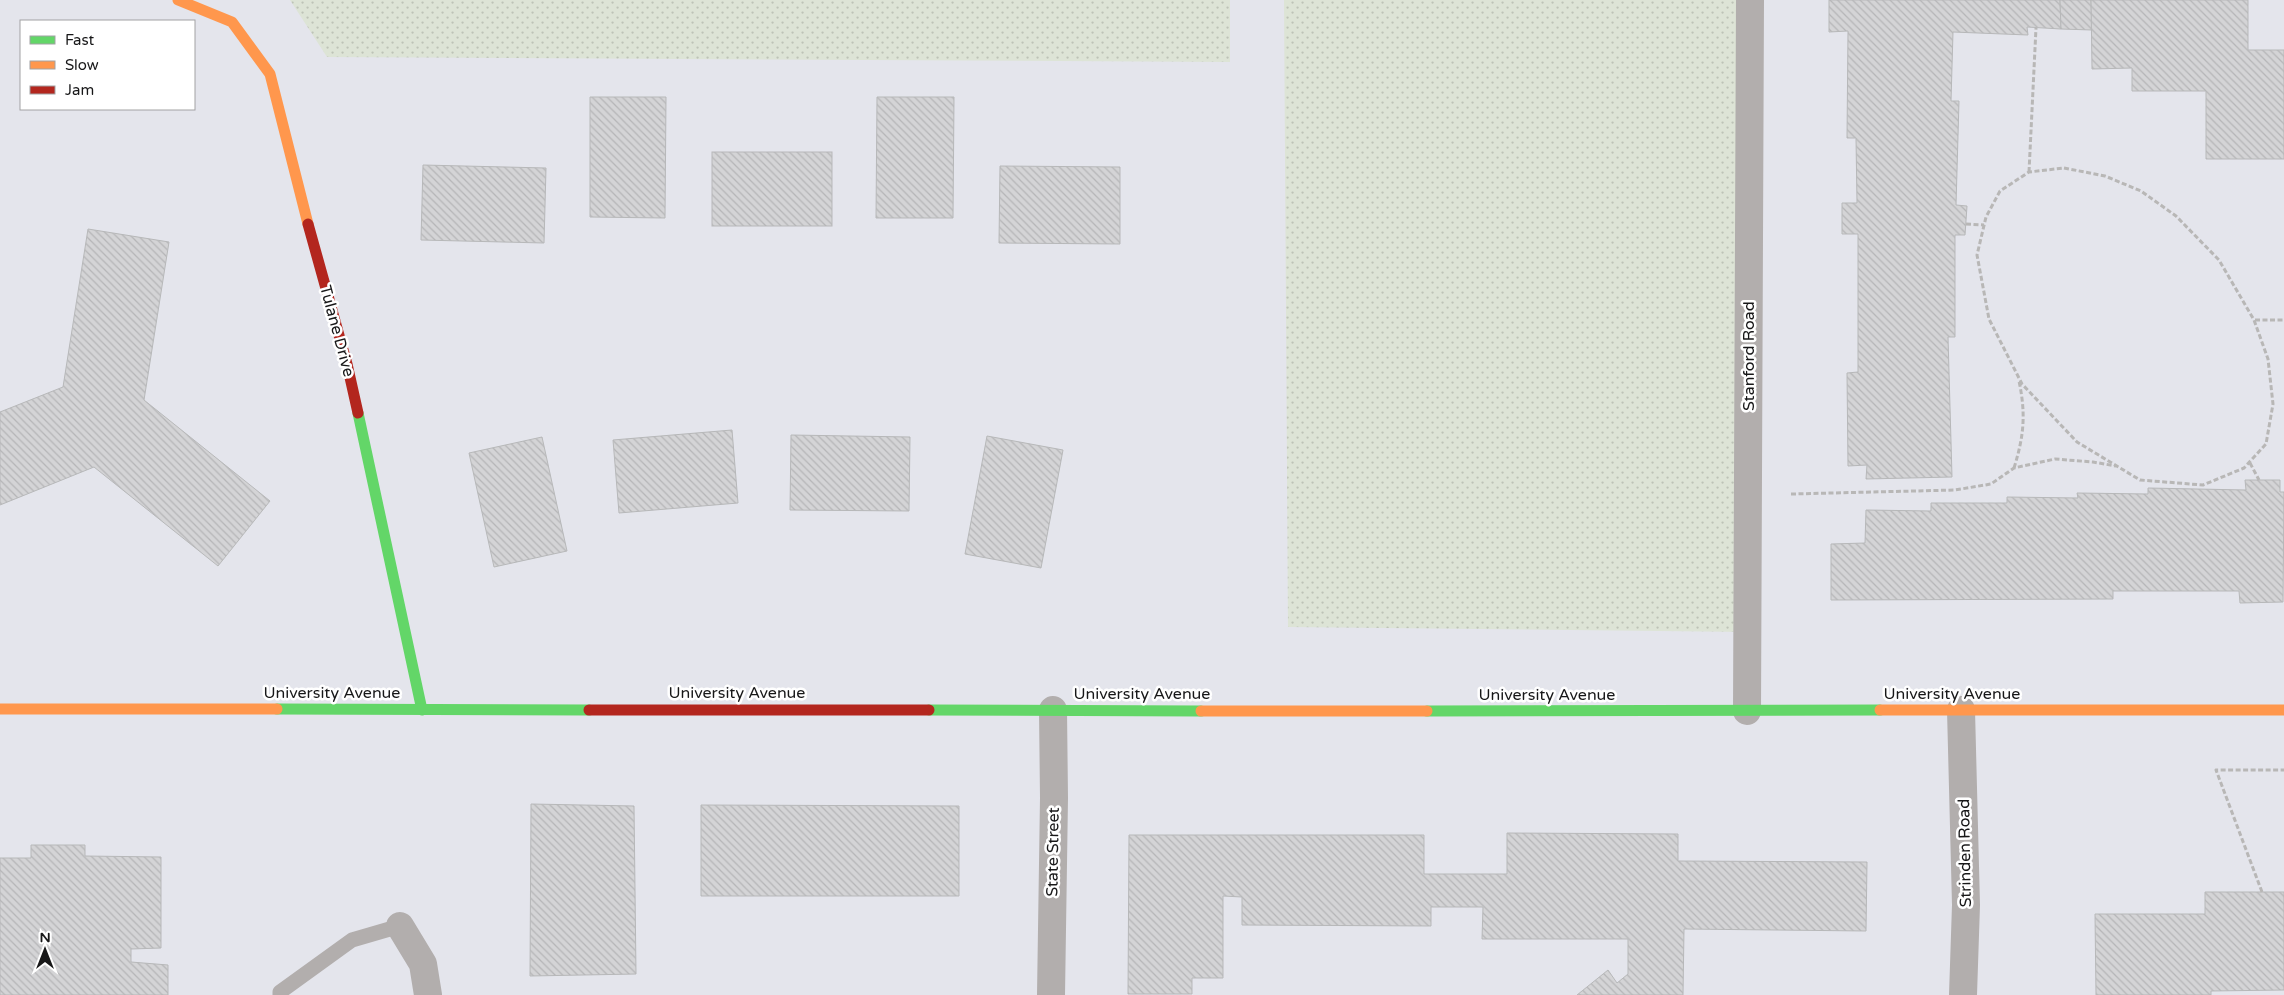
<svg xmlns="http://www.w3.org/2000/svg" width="2284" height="995" font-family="'Varela Round',sans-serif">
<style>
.built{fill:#e4e5ec;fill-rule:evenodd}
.grass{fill:url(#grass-dots)}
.building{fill:url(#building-back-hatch);stroke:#b7b8b9}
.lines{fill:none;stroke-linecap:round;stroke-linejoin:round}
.path{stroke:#b8b7b6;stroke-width:3;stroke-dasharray:5 2.5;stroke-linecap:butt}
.lane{stroke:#b2aead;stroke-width:15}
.street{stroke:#b2aead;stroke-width:28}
.fast{stroke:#63d668;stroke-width:11}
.slow{stroke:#ff974d;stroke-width:11}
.jam{stroke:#b3261e;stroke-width:11}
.labels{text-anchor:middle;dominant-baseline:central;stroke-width:5;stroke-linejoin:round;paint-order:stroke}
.street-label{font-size:16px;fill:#171718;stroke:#fff}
</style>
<defs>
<pattern id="grass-dots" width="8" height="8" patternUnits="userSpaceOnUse" patternTransform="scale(1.25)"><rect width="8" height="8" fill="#dde4d6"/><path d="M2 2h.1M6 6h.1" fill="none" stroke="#bdc3b7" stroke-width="1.8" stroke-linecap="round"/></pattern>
<pattern id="building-back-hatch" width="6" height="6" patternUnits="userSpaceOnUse" patternTransform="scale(1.25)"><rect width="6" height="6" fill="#d4d4d6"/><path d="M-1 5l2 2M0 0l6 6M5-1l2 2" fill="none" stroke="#b5b5b7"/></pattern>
</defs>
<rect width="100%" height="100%" fill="#f2f3f5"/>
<path class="built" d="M0,0h2284v995h-2284zM21,21h173v88h-173z"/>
<g class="grass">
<path d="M290,0h940v62l-903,-5z"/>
<path d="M1284,0h466l-2,632 -460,-5z"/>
</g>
<g class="building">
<path d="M1829,0h231l1,29 -34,-2 1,8 -75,-3 -2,69h8l-3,104 11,1 -2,29h-10v102h-7l4,140 -86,2 1,-14 -19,1 -1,-93 11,-1v-138h-16v-31h15l-1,-65h-9l1,-107 -19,1z"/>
<path d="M2060,0h31l1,30 -31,-1z"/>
<path d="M2091,0h157v50h36v109h-78v-68h-74v-23l-40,1z"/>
<path d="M590,97h76l-1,121 -75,-1z"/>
<path d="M877,97h77l-1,121h-77z"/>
<rect x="712" y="152" width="120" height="74"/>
<path d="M423,165l123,3 -2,75 -123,-3z"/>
<path d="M1000,166l120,1v77l-121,-1z"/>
<path d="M88,229l81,13 -25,158 126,101 -52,65 -124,-99 -94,38v-93l63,-25z"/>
<path d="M732,430l6,73 -119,10 -6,-73z"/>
<path d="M791,435l119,2 -1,74 -119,-1z"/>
<path d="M987,436l76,14 -22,118 -76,-14z"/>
<path d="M542,437l25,114 -73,16 -25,-114z"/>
<path d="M2245,480h35v12h4l-1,110 -43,1 -1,-12h-126v8l-282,1v-56l34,-1 1,-33 65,1v-8h76v-6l71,1 -1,-5 71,1v-6l98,2z"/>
<path d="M531,804l103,2 2,168 -106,2z"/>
<path d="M701,805l258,1v90h-258z"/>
<path d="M1507,833l171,1v27l189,1 -1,69 -182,-2 -1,66h-106l31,-25 9,13 11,-9v-35h-146l1,-32h-52v19l-189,-1v-28l-19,-1v82h-31v16h-64l1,-159h295v39h83z"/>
<path d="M31,845h54v11l76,1v91l-30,1v13l37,3v30h-168v-137h31z"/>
<path d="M2205,892h79v98l-73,1v4h-115l-1,-81h110z"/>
</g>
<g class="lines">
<g class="path">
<path d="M2064,168l41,8 36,15 35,25 43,44 35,60 14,39 5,45 -7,40 -22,24 -41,17 -63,-5 -63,-38 -55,-58 -33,-65 -12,-64 9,-38 14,-26 29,-19z"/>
<path d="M2029,172l7,-144"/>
<path d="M1966,224l18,1"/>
<path d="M2255,320h29"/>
<path d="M2250,463l9,17"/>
<path d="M2014,468c10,-32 12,-54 5,-87"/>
<path d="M1791,494l164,-4 36,-6 23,-16 41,-9 38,3 23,4"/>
<path d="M2262,892l-46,-122h68"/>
</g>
<path class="lane" d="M280,995v-3l72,-52 48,-14"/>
<g class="street">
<path d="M1961,710l5,195 -3,90"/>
<path d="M1747,711l3,-711"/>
<path d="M400,926l23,38 5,31"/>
<path d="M1051,995l3,-197 -1,-88"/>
</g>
<g class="fast">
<path d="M358,413l64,297"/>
<path d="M277,709l312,1"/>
<path d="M929,710l272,1"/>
<path d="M1427,711l453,-1"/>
</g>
<g class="slow">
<path d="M178,0l54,22 38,52 38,150"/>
<path d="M0,709h277"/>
<path d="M1880,710h404"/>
<path d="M1201,711h226"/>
</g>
<g class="jam">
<path d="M308,224l39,140 11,49"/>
<path d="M589,710h340"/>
</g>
</g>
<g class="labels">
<g class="street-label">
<text transform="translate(337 331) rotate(75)">Tulane Drive</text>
<text transform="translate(1749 356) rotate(-90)">Stanford Road</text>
<text x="332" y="693">University Avenue</text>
<text x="737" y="693">University Avenue</text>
<text x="1142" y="694">University Avenue</text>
<text x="1952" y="694">University Avenue</text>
<text x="1547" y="695">University Avenue</text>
<text transform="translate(1053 852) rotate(-89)">State Street</text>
<text transform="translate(1965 853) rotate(-91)">Strinden Road</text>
</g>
</g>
<rect x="20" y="20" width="175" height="90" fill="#ffffff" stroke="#a2a2a3"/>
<rect x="30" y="36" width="25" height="8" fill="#63d668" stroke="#a2a2a3"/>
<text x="65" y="45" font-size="15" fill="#171718">Fast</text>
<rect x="30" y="61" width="25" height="8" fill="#ff974d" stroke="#a2a2a3"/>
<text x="65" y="70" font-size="15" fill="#171718">Slow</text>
<rect x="30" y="86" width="25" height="8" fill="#b3261e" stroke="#a2a2a3"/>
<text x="65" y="95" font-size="15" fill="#171718">Jam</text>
<g transform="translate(45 950)" stroke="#ffffff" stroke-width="4" paint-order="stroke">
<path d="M0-4L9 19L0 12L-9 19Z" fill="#171718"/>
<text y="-8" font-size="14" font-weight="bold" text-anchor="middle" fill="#171718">N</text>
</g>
</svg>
